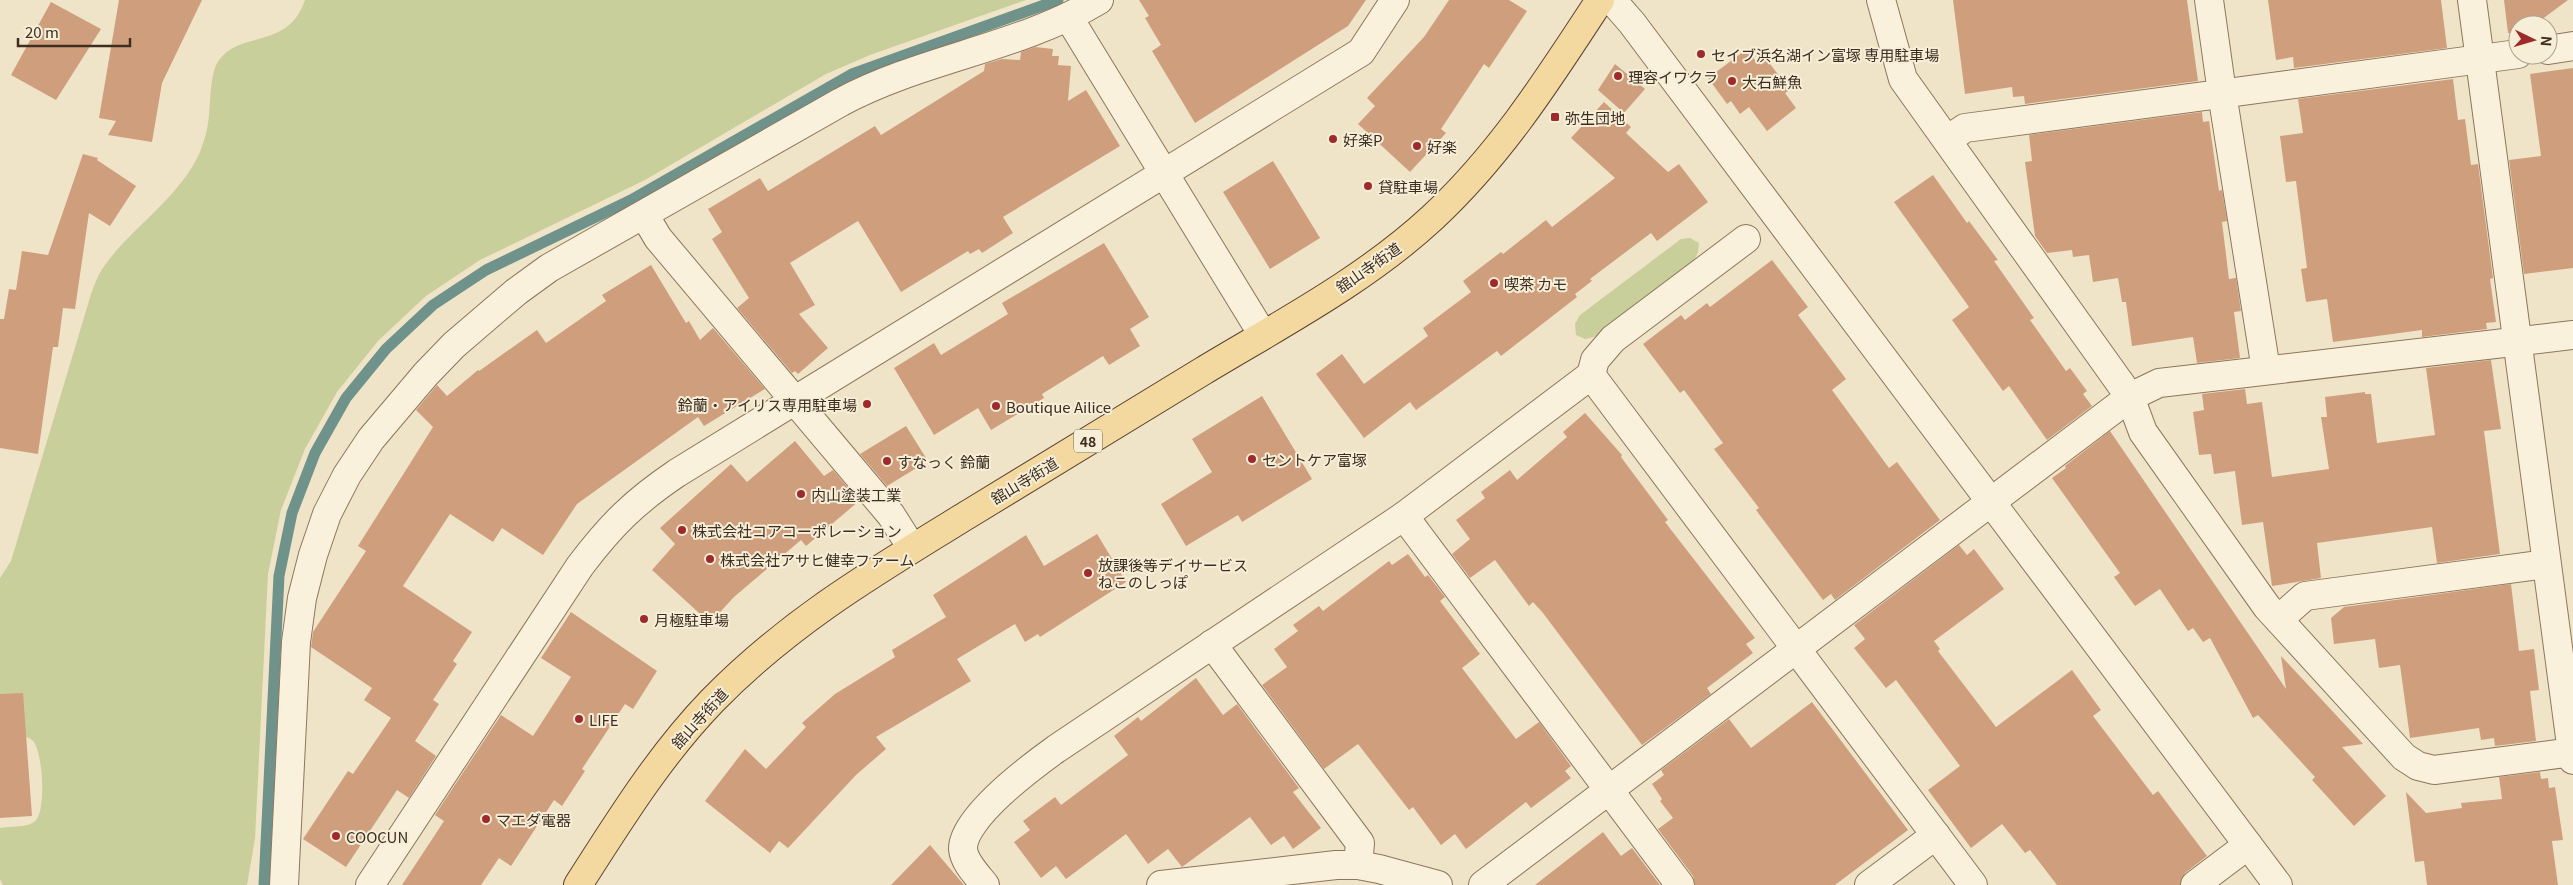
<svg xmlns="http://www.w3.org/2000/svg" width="2573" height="885" font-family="Georgia,'Noto Sans JP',serif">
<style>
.green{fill:#c9cf9b}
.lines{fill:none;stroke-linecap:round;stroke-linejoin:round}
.stream{stroke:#6f938a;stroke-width:11}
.building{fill:#cf9f7d}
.minor-casing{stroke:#8d765c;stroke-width:30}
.major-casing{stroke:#5b4430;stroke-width:30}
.minor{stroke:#faf1dc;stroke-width:28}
.major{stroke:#f3d9a0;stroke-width:28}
.poi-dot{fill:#9e2a2b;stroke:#f7eed8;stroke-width:2}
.labels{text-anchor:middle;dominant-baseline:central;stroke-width:4;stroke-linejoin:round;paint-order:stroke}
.shield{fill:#f7eed8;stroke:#756857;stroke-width:1}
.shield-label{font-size:14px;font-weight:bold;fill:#3d2e20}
.poi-label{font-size:15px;fill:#3d2e20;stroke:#f7eed8;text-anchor:start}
.street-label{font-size:15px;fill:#3d2e20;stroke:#f7eed8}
</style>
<rect width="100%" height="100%" fill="#f0e4c8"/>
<g class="green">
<path d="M305,0h721l-156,55 -44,19 -181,106 -165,80 -54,36 -48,45 -41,51 -32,57 -24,61 -13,64 -13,265 -8,46h-244l-3,-6v-51c11,-2 25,0 34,-6 13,-8 9,-70 -1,-81 -8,-8 -22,-6 -33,-7v-156l11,-17 80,-267c3,-8 6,-17 11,-25 28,-41 77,-70 98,-117 3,-8 7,-20 8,-29 3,-17 1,-50 11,-63 22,-30 69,-10 86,-60z"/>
<path d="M1690,238l9,5 -1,9 -4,9 -100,76 -9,2 -9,-4 -1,-11 5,-9 101,-76z"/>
</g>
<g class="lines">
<path class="stream" d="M264,885l15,-309 13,-63 23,-60 31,-55 40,-49 47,-44 53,-35 145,-70 221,-126 206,-74"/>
</g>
<g class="building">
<path d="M119,0h83l-40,83 -10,59 -44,-7 8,-14 -17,-3z"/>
<path d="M1139,0h227l-18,26 -153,97 -43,-72 9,-6 -16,-27 4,-2z"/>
<path d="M1449,0h60l18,11 -38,57 -5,-4 -43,65 5,4 -36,39 -52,-48 17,-18 -8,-8 57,-61z"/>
<path d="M1953,0h234l11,81 -173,23 -1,-8 -11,1 -1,-10 -47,7z"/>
<path d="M2268,0h173l6,48 -153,20 -1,-11 -17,3z"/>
<path d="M2504,0h64l-31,23v2h-19v7l-10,1z"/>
<path d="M51,2l50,27 -45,71 -45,-25z"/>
<path d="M1035,47l18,2 -1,7h7l-1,9 13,1 -3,35 18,-11 34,56 -117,71 10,16 -31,20 -3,-4 -9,5 -2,-3 -67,41 -43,-71 -68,42 25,42 -16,9 29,34 -30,26 -3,-3 -3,2 -55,-65 12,-10 -37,-59 10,-7 -14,-23 52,-31 8,13 107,-65 6,9 103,-64 1,-7 17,-5 18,1 1,-8z"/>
<path d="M1747,49l10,14 7,-7 26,34 -5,3 11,15 -29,23 -18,-24 -9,7 -9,-13 -4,3 -19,-26z"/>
<path d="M1615,64l30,25 -21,24 -26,-23z"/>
<path d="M2573,68v200l-49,6 -15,-114 32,-4 -11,-82z"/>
<path d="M2453,79l5,41 7,-1 6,46 7,-1 15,114 -3,1 6,43 -10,1 1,6 -65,8v-7l-89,12 -6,-43 -21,3 -5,-33 6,-1 -11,-87 -10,1 -6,-46 23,-3 -5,-34z"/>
<path d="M1604,102l27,25 -5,6 42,39 11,-8 29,38 -51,39 -6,-8 -61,46 2,2 -17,13 2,3 -76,59 -4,-5 -81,59 -6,-8 -46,36 -48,-64 26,-20 22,30 64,-48 -5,-8 48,-36 -8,-11 38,-29 2,2 43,-34 6,7 63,-49 -44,-40z"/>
<path d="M2202,112l1,10 6,-1 10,70 3,-1 5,31 -5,1 7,57 7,-1 5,33 -7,1 6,46 -43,5 -4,-26 -61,9 -6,-44h-4l-4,-24 -25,4 -4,-27 -16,2 -1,-7 -25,3 -12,-17 -10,-74 7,-1 -3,-26z"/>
<path d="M83,154l15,4 -1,2 39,26 -26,40 -21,-13 -14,96 -12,-1 -5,39h-5l-15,107 -38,-6v-129h4l5,-30 7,1 6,-39 26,4z"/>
<path d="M1273,161l47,77 -50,31 -47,-77z"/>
<path d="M1933,175l34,48 2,-2 29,39 -4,1 40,57 -4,2 36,51 4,-3 17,23 -4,3 9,12 -45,34 -38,-54 -6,5 -51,-71 17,-13 -75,-105z"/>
<path d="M1104,243l45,74 -19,12 10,17 -31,19 -6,-9 -61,38 2,4 -53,32 -13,-22 -44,27 -40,-67 40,-25 7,12 67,-41 -6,-11z"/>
<path d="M1772,260l36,47 -10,8 48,64 -14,11 57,78 8,-6 43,58 -105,80 -4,-6 -8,6 -67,-90 3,-2 -45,-59 9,-6 -39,-53 -4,3 -37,-49 38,-29 4,5 22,-17 3,4z"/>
<path d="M651,265l35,58 3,-2 11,19 13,-12 52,61 -61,37 -6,-9 -121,87 -34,51 -41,-27 -9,14 -43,-28 -47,72 69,46 -19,29 4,3 -24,36 6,4 -24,37 21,15 -27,42 -12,-8 -51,77 -43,-28 45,-68 5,3 38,-56 -27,-18 8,-12 -61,-41 2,-15 53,-81 -8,-5 75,-119 -17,-17 21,-25 10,11 31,-26 1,1 58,-41 9,13 60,-42 -4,-6z"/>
<path d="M2491,360l10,69 -17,2 16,123 -63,9 -5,-36 -115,16 4,35 -49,8 -9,-64 -21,3 -7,-54 -21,3 -3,-20 -12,1 -6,-43 11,-2 -2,-16 43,-5 2,15 15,-2 10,75 57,-8 -8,-52h6l-2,-20 40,-5v2h6l6,49 58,-8 -9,-67z"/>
<path d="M1262,396l50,83 -70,43 -4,-7 -52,31 -25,-42 51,-32 -20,-33z"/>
<path d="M1585,413l37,42 -1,2 47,63 -3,2 90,116 -9,6 7,9 -46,35 4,6 -69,51 -99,-132 -10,-11 -4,4 -34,-46 -25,18 -18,-24 18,-15 -14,-19 29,-22 -4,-6 29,-22 7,10 50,-43 -4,-5z"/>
<path d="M906,426l22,35 -41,25 -27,-32z"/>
<path d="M2110,431l176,258 -5,-33 82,88 -21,3 44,49 -32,30 -42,-46 3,-3 -57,-62 -5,3 -43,-80 -7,4 -10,-14 -5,3 -28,-42 -25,17 -21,-29 6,-4 -68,-95 14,-10 -1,-2z"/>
<path d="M795,441l29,35 9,-6 26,31 -53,45 -5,-6 -67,57 -24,26 -58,-53 23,-26 -15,-16 71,-64 16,18z"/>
<path d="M1097,534l29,48 -86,55 -2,-3 -13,8 -10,-18 -58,35 14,22 -95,56 10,12 -30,26 -68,73 -9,-7 -9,12 -65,-52 40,-52 21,20 40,-42 -4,-4 33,-29 60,-37 -3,-7 54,-33 -13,-22 93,-60 18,31z"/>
<path d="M1959,545l8,10 7,-6 30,40 -70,52 6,8 -2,2 58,76 76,-57 29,40 -8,6 60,79 5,-4 49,65 -22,17 -5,12h-123l-27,-35 -5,3 -23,-29 -31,24 -43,-58 32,-24 -64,-86 -10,8 -32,-40 11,-9 -11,-14z"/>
<path d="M1408,554l17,23 3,-2 17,22 -5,4 40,53 -18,14 54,71 23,-17 32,44 -6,5 6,7 -40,30 -5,-6 -60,47 -11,-15 -14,11 -28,-38 -4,3 -51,-66 -34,25 -62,-84 25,-18 -13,-18 24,-18 -5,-6 26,-19 4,5 66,-50 3,4z"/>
<path d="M2511,584l8,67 15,-2 5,41 -9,1 6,50 -41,5 -1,-8 -13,2 -2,-12 -69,10 -10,-73 -21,3 -4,-29 -41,5 -3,-26 13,-11z"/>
<path d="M571,612l86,59 -24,38 -8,-5 -43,65 3,2 -23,35 -8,-6 -43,66 -12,-8 -18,27h-79l42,-64 -9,-6 66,-100 32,21 38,-59 -30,-19z"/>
<path d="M1196,678l27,37 14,-11 62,84 -6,4 28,36 -28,21 -9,-13 -13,9 -21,-28 -68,50 -14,-18 -20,15 -22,-30 -60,45 -10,-13 -15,12 -27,-36 16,-12 -7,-9 32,-24 6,8 67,-50 -14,-19 24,-19 3,4z"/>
<path d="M23,693l9,123 -32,2v-124z"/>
<path d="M1812,702l96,128 -73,55h-140l-2,-9 -35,-47 15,-11 -13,-17 2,-2 -10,-15 12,-9 -3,-5 68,-51 22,29z"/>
<path d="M2540,772l1,7 7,-1 1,10 6,-1 8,53 -11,1 6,44h-131l-3,-24 -9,1 -9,-70 20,21 36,-5 -1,-5 41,-4 -3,-22z"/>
<path d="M1603,832l18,24 11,-8 28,37h-125z"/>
<path d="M930,845l34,40h-73z"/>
</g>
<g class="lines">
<defs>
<g id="minor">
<path d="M1612,0l20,23 646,862"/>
<path d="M1881,0l22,79 227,318 13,35 124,175 137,150 14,9 16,4 139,-18"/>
<path d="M2209,0l13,93 44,277"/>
<path d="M2472,0l101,760"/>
<path d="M1069,18l194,317"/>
<path d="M2548,50l25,-4"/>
<path d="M1947,140l18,-12 553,-74"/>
<path d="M645,216l13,22 233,277 21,33"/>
<path d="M1591,375l382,510"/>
<path d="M1404,516l276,369"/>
<path d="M2279,619l26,-23 241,-32"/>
<path d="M1212,644l148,199 -2,22"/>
<path d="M284,885l12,-243 6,-44 11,-43 14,-41 20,-39 24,-36 55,-65 28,-29 62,-53 33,-24 292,-166c82,-44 179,-54 258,-102"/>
<path d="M370,885l210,-319c31,-41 54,-64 97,-93l684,-421 34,-52"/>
<path d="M985,885c-8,-10 -21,-23 -22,-36 -1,-31 68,-82 93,-100l348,-233 187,-141 4,-15 18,-21 133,-100"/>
<path d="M1161,885l175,-20h22l21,4 59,16"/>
<path d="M1483,885l647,-488 29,-14 414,-48"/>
<path d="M1869,885l67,-50"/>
<path d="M2195,885l53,-40"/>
</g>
<path id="major" d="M578,885c41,-64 81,-129 134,-184 77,-79 162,-129 255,-186 79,-48 158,-96 236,-144 78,-47 162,-91 229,-153 69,-64 117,-140 168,-218"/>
</defs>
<use href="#minor" class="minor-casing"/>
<use href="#major" class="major-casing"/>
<use href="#minor" class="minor"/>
<use href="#major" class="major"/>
</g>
<g class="poi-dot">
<circle cx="1701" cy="54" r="5"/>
<circle cx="1618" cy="76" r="5"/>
<circle cx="1732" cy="81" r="5"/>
<rect x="1550" y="112" width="10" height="10" rx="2.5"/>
<circle cx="1333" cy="139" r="5"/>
<circle cx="1417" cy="146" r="5"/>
<circle cx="1368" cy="186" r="5"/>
<circle cx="1494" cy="283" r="5"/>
<circle cx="867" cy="404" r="5"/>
<circle cx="996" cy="406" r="5"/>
<circle cx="1252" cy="459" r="5"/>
<circle cx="887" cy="461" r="5"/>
<circle cx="801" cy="494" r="5"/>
<circle cx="682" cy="530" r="5"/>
<circle cx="710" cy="559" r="5"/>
<circle cx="1088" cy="573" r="5"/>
<circle cx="644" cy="619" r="5"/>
<circle cx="579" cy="719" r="5"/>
<circle cx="486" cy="819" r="5"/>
<circle cx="336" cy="836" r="5"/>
</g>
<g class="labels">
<rect class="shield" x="1074" y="429.5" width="28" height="23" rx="4"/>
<g class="shield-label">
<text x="1088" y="441">48</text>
</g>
<g class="poi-label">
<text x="1711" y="54">セイブ浜名湖イン富塚 専用駐車場</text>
<text x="1628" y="76">理容イワクラ</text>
<text x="1742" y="81">大石鮮魚</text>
<text x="1565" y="117">弥生団地</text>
<text x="1343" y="139">好楽P</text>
<text x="1427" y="146">好楽</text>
<text x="1378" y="186">貸駐車場</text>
<text x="1504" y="283">喫茶 カモ</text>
<text x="857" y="404" text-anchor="end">鈴蘭・アイリス専用駐車場</text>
<text x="1006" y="406">Boutique Ailice</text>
<text x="1262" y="459">セントケア富塚</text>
<text x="897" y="461">すなっく 鈴蘭</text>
<text x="811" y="494">内山塗装工業</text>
<text x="692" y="530">株式会社コアコーポレーション</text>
<text x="720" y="559">株式会社アサヒ健幸ファーム</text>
<text x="1098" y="564">放課後等デイサービス<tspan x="1098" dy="17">ねこのしっぽ</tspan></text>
<text x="654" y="619">月極駐車場</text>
<text x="589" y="719">LIFE</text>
<text x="496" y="819">マエダ電器</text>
<text x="346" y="836">COOCUN</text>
</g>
<g class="street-label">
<text transform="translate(1368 267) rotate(-35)">舘山寺街道</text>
<text transform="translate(1024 480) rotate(-31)">舘山寺街道</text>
<text transform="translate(699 718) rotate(-48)">舘山寺街道</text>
</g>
</g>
<g transform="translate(2533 40) rotate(95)"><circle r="24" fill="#f7eed8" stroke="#ada18e"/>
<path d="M0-4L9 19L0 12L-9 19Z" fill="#9e2a2b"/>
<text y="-8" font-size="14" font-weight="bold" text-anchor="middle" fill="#3d2e20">N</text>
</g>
<path d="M18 38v8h112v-8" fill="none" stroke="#3d2e20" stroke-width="2.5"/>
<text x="25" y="38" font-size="15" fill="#3d2e20" stroke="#f7eed8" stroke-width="4" paint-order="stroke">20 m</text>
</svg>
